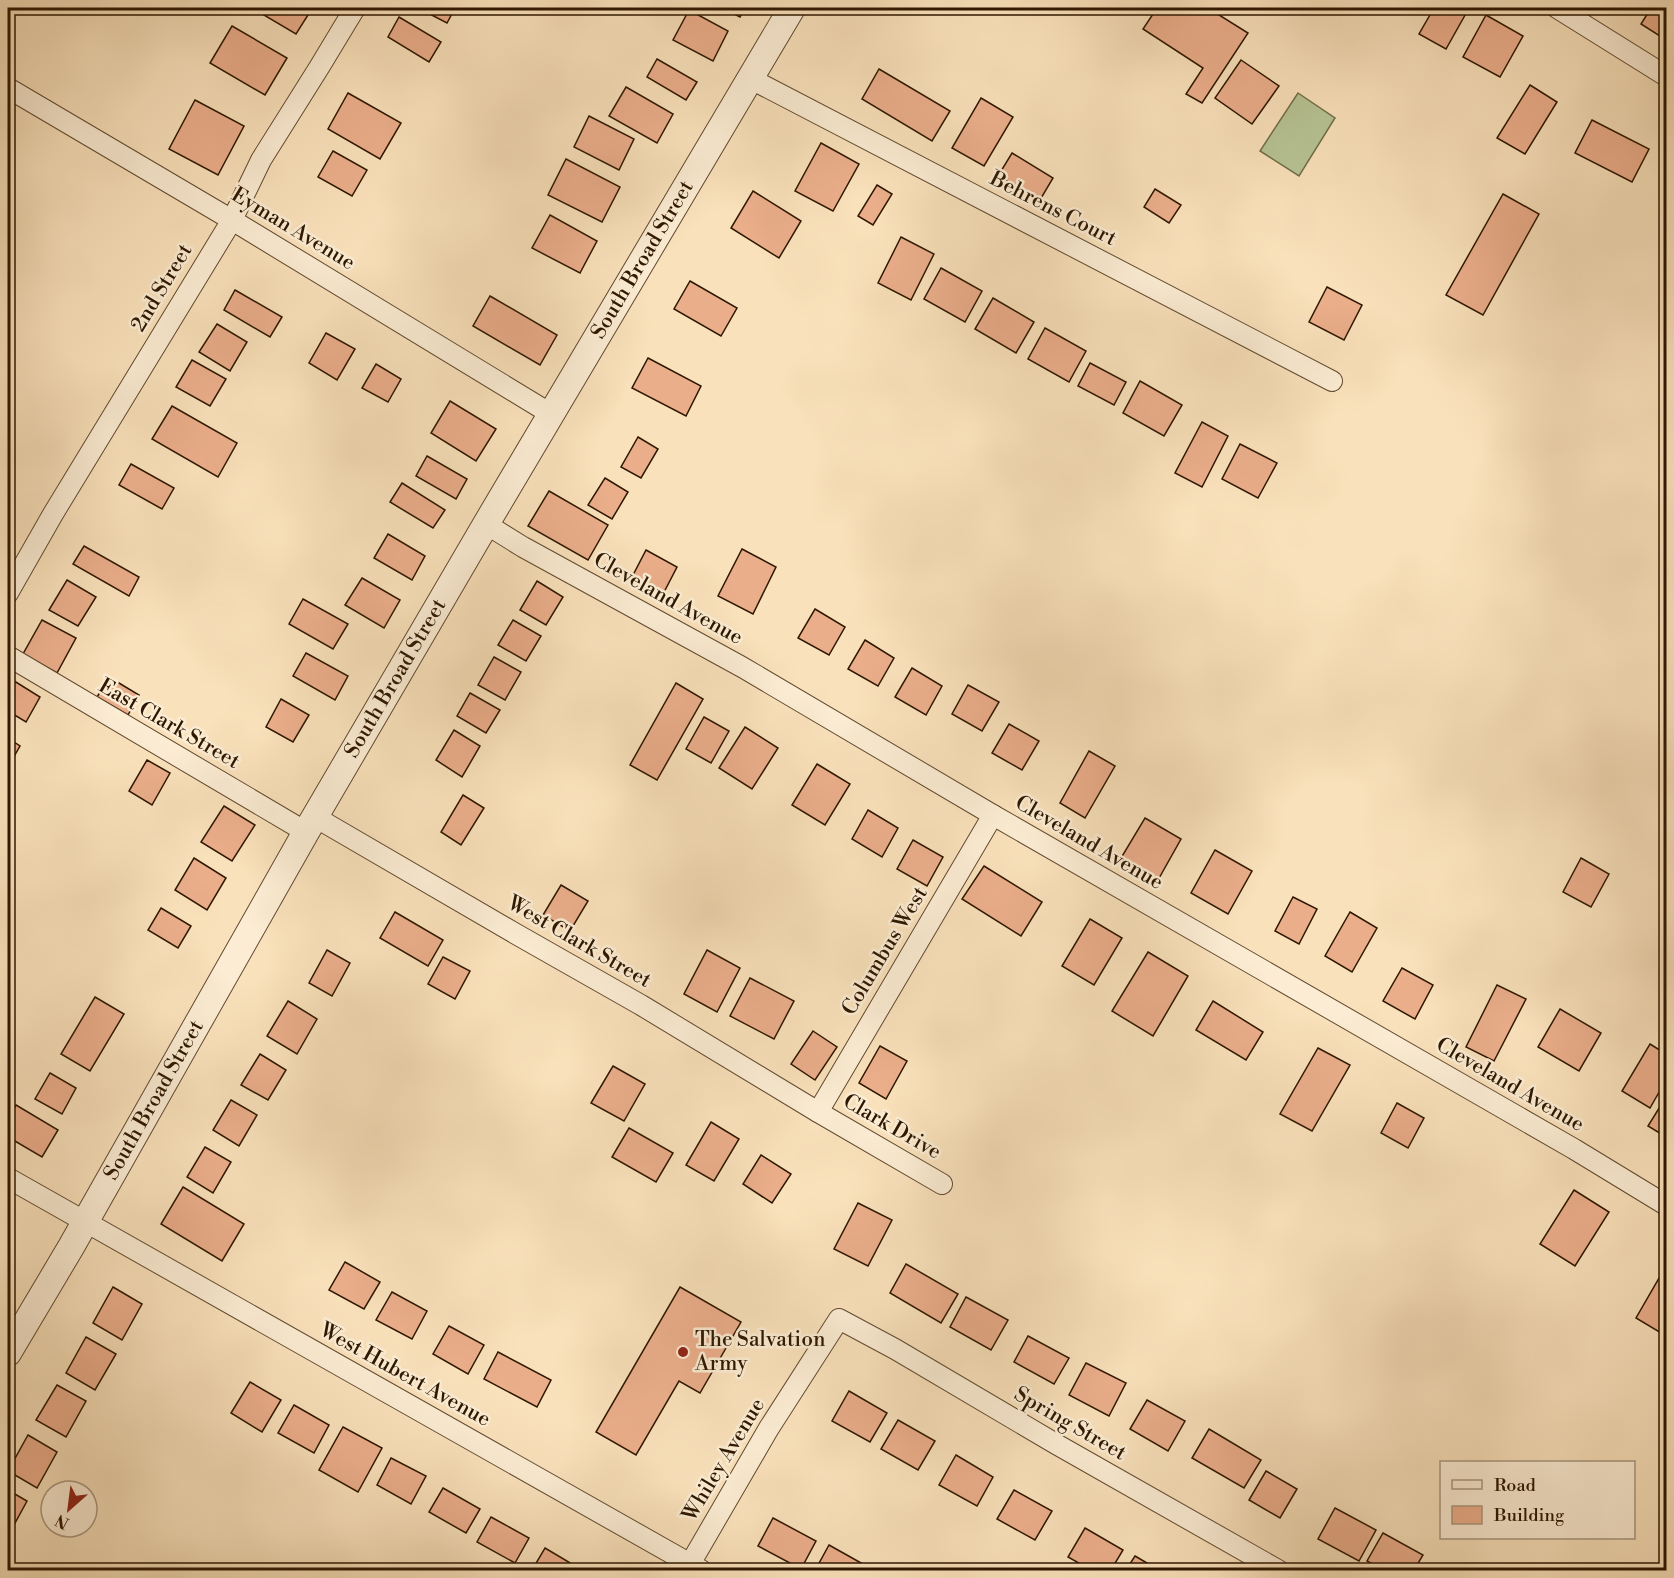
<svg xmlns="http://www.w3.org/2000/svg" width="1674" height="1578" font-family="'Libre Bodoni',serif">
<style>
.green{fill:#b7c495;stroke:#726e4a;stroke-width:1.5}
.building{fill:#ebae8b;stroke:#2e1700;stroke-width:1.5}
.lines{fill:none;stroke-linecap:round;stroke-linejoin:round}
.minor-casing{stroke:#614a2f;stroke-width:22}
.tertiary-casing{stroke:#614a2f;stroke-width:28}
.minor{stroke:#fbecd3;stroke-width:20}
.tertiary{stroke:#fbecd3;stroke-width:26}
.poi-dot{fill:#8f2418;stroke:#fbecd3;stroke-width:2}
.labels{text-anchor:middle;dominant-baseline:central;stroke-width:5;stroke-linejoin:round;paint-order:stroke}
.street-label{font-size:21px;fill:#2e1700;stroke:#fbecd3}
.poi-label{font-size:21px;fill:#2e1700;stroke:#fbecd3;text-anchor:start}
</style>
<rect width="100%" height="100%" fill="#f9e1bb"/>
<filter id="stains"><feTurbulence type="fractalNoise" baseFrequency=".00333" numOctaves="4"/><feColorMatrix values="0 0 0 0 .2 0 0 0 0 .09 0 0 0 0 .02 0 0 0 .5 -.17"/></filter>
<radialGradient id="worn" r=".72"><stop offset=".6" stop-color="#630" stop-opacity="0"/><stop offset="1" stop-color="#630" stop-opacity=".3"/></radialGradient>
<path class="green" d="M1298,93l37,25 -36,58 -39,-25z"/>
<g class="building">
<path d="M252,8h44l12,7 -12,19z"/>
<path d="M421,8h34l-8,15 -27,-14z"/>
<path d="M723,8h22l-5,9z"/>
<path d="M1157,8h51l40,25 -46,70 -16,-9 17,-26 -60,-39z"/>
<path d="M1434,8h35l-23,41 -27,-15z"/>
<path d="M1651,8h15v32l-25,-16z"/>
<path d="M689,10l39,21 -15,30 -40,-21z"/>
<path d="M1486,15l37,21 -23,41 -37,-20z"/>
<path d="M399,17l42,25 -12,20 -41,-25z"/>
<path d="M232,26l55,32 -22,37 -55,-32z"/>
<path d="M657,59l40,23 -11,18 -39,-23z"/>
<path d="M1241,60l38,26 -27,38 -37,-26z"/>
<path d="M879,69l71,42 -18,30 -70,-42z"/>
<path d="M1530,85l27,17 -32,52 -28,-16z"/>
<path d="M626,87l47,27 -16,29 -48,-27z"/>
<path d="M348,93l53,30 -21,36 -52,-30z"/>
<path d="M981,98l32,19 -29,49 -32,-18z"/>
<path d="M195,100l49,26 -26,49 -49,-26z"/>
<path d="M589,116l45,23 -15,31 -45,-23z"/>
<path d="M1592,120l57,29 -17,33 -57,-29z"/>
<path d="M821,143l38,21 -26,47 -38,-20z"/>
<path d="M333,151l34,19 -15,26 -34,-19z"/>
<path d="M1012,153l41,25 -13,22 -42,-24z"/>
<path d="M566,159l54,28 -18,35 -54,-27z"/>
<path d="M877,185l15,9 -19,31 -15,-9z"/>
<path d="M1155,189l26,16 -12,18 -25,-16z"/>
<path d="M753,191l48,30 -22,37 -48,-30z"/>
<path d="M1503,194l36,20 -56,101 -37,-20z"/>
<path d="M550,215l47,26 -17,32 -48,-25z"/>
<path d="M901,237l33,17 -23,46 -33,-17z"/>
<path d="M941,268l41,23 -17,31 -41,-23z"/>
<path d="M690,281l47,27 -16,28 -47,-27z"/>
<path d="M1327,287l35,18 -18,35 -35,-18z"/>
<path d="M235,290l47,27 -12,20 -46,-27z"/>
<path d="M490,296l67,39 -17,30 -67,-39z"/>
<path d="M993,298l41,24 -18,31 -41,-24z"/>
<path d="M217,324l30,18 -17,29 -31,-19z"/>
<path d="M1045,328l41,23 -17,31 -41,-23z"/>
<path d="M326,333l29,16 -18,31 -28,-17z"/>
<path d="M648,358l53,28 -15,30 -54,-28z"/>
<path d="M192,360l34,19 -16,27 -34,-19z"/>
<path d="M1090,363l36,19 -12,23 -36,-19z"/>
<path d="M376,364l25,15 -13,23 -26,-14z"/>
<path d="M1140,381l42,24 -18,31 -41,-23z"/>
<path d="M450,401l46,28 -20,32 -45,-28z"/>
<path d="M172,406l65,37 -19,34 -66,-38z"/>
<path d="M1202,422l26,14 -26,51 -27,-14z"/>
<path d="M638,437l20,12 -17,29 -20,-11z"/>
<path d="M1240,444l37,19 -19,35 -36,-19z"/>
<path d="M427,456l40,23 -11,20 -40,-23z"/>
<path d="M131,464l43,24 -12,21 -43,-24z"/>
<path d="M605,478l23,14 -16,27 -24,-14z"/>
<path d="M402,483l43,27 -12,18 -43,-26z"/>
<path d="M549,491l59,34 -20,35 -60,-34z"/>
<path d="M388,534l37,22 -13,24 -38,-22z"/>
<path d="M84,546l55,31 -10,19 -56,-32z"/>
<path d="M742,549l34,18 -23,47 -35,-18z"/>
<path d="M646,550l31,17 -15,29 -31,-17z"/>
<path d="M362,578l38,22 -16,28 -39,-23z"/>
<path d="M67,580l29,17 -18,29 -29,-16z"/>
<path d="M537,581l26,16 -17,28 -26,-15z"/>
<path d="M303,599l45,25 -15,25 -44,-25z"/>
<path d="M815,609l30,18 -16,28 -31,-17z"/>
<path d="M42,620l34,18 -19,35 -34,-19z"/>
<path d="M513,620l28,16 -15,25 -28,-16z"/>
<path d="M865,640l29,18 -16,28 -30,-17z"/>
<path d="M306,653l42,23 -13,24 -42,-24z"/>
<path d="M494,657l27,15 -16,28 -27,-15z"/>
<path d="M912,668l30,18 -16,29 -31,-18z"/>
<path d="M109,677l30,18 -11,20 -31,-18z"/>
<path d="M11,679l29,18 -14,25 -18,-11v-25z"/>
<path d="M676,683l27,16 -46,81 -27,-15z"/>
<path d="M968,685l31,17 -17,29 -30,-17z"/>
<path d="M470,693l30,17 -14,23 -29,-17z"/>
<path d="M281,699l28,16 -16,27 -27,-15z"/>
<path d="M704,717l25,14 -18,32 -25,-14z"/>
<path d="M1009,724l30,17 -17,29 -30,-17z"/>
<path d="M745,727l33,21 -26,41 -33,-21z"/>
<path d="M454,730l26,16 -18,31 -26,-17z"/>
<path d="M8,738l12,8 -12,21z"/>
<path d="M1089,751l26,15 -30,52 -25,-15z"/>
<path d="M147,760l23,13 -18,32 -23,-14z"/>
<path d="M817,764l33,20 -25,41 -33,-20z"/>
<path d="M463,795l21,13 -23,37 -20,-13z"/>
<path d="M224,806l31,19 -23,36 -31,-19z"/>
<path d="M868,810l30,18 -16,29 -30,-18z"/>
<path d="M1145,818l36,21 -23,41 -37,-22z"/>
<path d="M913,840l30,17 -16,29 -30,-17z"/>
<path d="M1215,850l37,21 -24,43 -37,-21z"/>
<path d="M194,858l32,20 -19,32 -32,-20z"/>
<path d="M1581,858l28,16 -18,33 -28,-15z"/>
<path d="M984,866l58,36 -21,34 -59,-37z"/>
<path d="M561,885l27,16 -18,30 -27,-16z"/>
<path d="M1293,897l24,12 -18,35 -24,-13z"/>
<path d="M161,908l30,18 -13,22 -30,-18z"/>
<path d="M395,912l48,28 -15,26 -48,-28z"/>
<path d="M1350,912l27,16 -25,44 -27,-16z"/>
<path d="M1090,919l32,19 -28,47 -32,-19z"/>
<path d="M327,950l23,13 -18,33 -23,-13z"/>
<path d="M707,950l33,18 -23,44 -33,-18z"/>
<path d="M1148,952l40,24 -35,60 -41,-25z"/>
<path d="M443,957l27,14 -15,28 -27,-15z"/>
<path d="M1402,968l31,17 -18,34 -32,-18z"/>
<path d="M750,978l44,23 -20,38 -44,-23z"/>
<path d="M1497,985l29,14 -32,62 -28,-14z"/>
<path d="M95,997l29,17 -34,57 -29,-17z"/>
<path d="M288,1001l29,18 -20,35 -30,-18z"/>
<path d="M1213,1001l50,31 -17,28 -50,-30z"/>
<path d="M1560,1009l41,24 -22,38 -41,-24z"/>
<path d="M813,1031l24,16 -22,33 -24,-16z"/>
<path d="M1650,1044l16,10v26l-16,28 -28,-17z"/>
<path d="M880,1046l27,15 -21,38 -27,-16z"/>
<path d="M1318,1048l32,17 -38,66 -32,-17z"/>
<path d="M260,1054l26,16 -18,30 -27,-15z"/>
<path d="M613,1066l32,18 -21,37 -33,-18z"/>
<path d="M50,1073l26,15 -14,26 -27,-15z"/>
<path d="M1666,1097v40l-18,-11z"/>
<path d="M231,1100l26,15 -18,31 -26,-16z"/>
<path d="M1397,1103l27,15 -16,30 -27,-15z"/>
<path d="M16,1105l42,25 -16,27 -34,-20v-17z"/>
<path d="M711,1122l28,17 -25,42 -28,-16z"/>
<path d="M629,1128l44,25 -17,29 -44,-25z"/>
<path d="M205,1147l26,15 -18,31 -26,-16z"/>
<path d="M761,1155l30,19 -19,29 -29,-19z"/>
<path d="M183,1187l61,37 -22,37 -61,-37z"/>
<path d="M1574,1190l35,22 -34,54 -35,-22z"/>
<path d="M858,1203l34,17 -24,46 -34,-17z"/>
<path d="M345,1262l35,20 -16,27 -35,-19z"/>
<path d="M906,1264l52,30 -17,29 -51,-30z"/>
<path d="M1666,1266v70l-30,-18z"/>
<path d="M113,1287l29,17 -20,36 -29,-17z"/>
<path d="M680,1287l61,35 -41,71 -21,-12 -43,74 -40,-23z"/>
<path d="M392,1292l35,19 -15,28 -36,-19z"/>
<path d="M966,1297l42,23 -17,30 -41,-23z"/>
<path d="M449,1326l35,19 -16,29 -35,-20z"/>
<path d="M1028,1336l41,22 -15,26 -40,-22z"/>
<path d="M86,1337l30,17 -21,36 -29,-17z"/>
<path d="M498,1352l53,28 -14,27 -53,-28z"/>
<path d="M1086,1363l40,20 -17,33 -40,-21z"/>
<path d="M250,1382l31,18 -19,32 -31,-19z"/>
<path d="M57,1385l29,16 -20,36 -30,-17z"/>
<path d="M849,1391l38,22 -17,29 -38,-21z"/>
<path d="M1147,1400l38,21 -17,30 -38,-22z"/>
<path d="M294,1405l35,20 -15,28 -36,-20z"/>
<path d="M898,1420l37,21 -17,29 -37,-21z"/>
<path d="M343,1427l39,21 -24,44 -39,-22z"/>
<path d="M1209,1429l52,31 -17,28 -52,-30z"/>
<path d="M28,1435l29,17 -20,36 -29,-17z"/>
<path d="M956,1455l37,22 -16,29 -38,-21z"/>
<path d="M391,1458l35,18 -15,28 -34,-19z"/>
<path d="M1266,1471l31,18 -17,29 -31,-18z"/>
<path d="M443,1488l37,21 -14,24 -37,-21z"/>
<path d="M8,1490l19,11 -19,35z"/>
<path d="M1014,1490l38,21 -17,29 -38,-21z"/>
<path d="M1335,1508l41,22 -17,31 -41,-22z"/>
<path d="M491,1517l38,21 -14,25 -38,-21z"/>
<path d="M773,1518l43,23 -15,28 -43,-23z"/>
<path d="M1085,1528l38,22 -12,20h-20l-23,-13z"/>
<path d="M1383,1533l40,22 -9,15h-31l-16,-9z"/>
<path d="M829,1545l41,23 -2,2h-44l-7,-3z"/>
<path d="M545,1548l32,19 -2,3h-43z"/>
<path d="M1135,1556l24,14h-33z"/>
</g>
<g class="lines">
<defs>
<g id="minor">
<path d="M1557,8l109,68"/>
<path d="M751,79l581,302"/>
<path d="M8,88l224,132 319,194"/>
<path d="M486,524l37,23 219,120 251,148 581,334 92,56"/>
<path d="M8,593l45,-79 179,-294 29,-60 59,-94 35,-58"/>
<path d="M8,656l298,176"/>
<path d="M315,817l201,117 125,71 177,107 124,72"/>
<path d="M818,1112l175,-297"/>
<path d="M8,1178l693,392"/>
<path d="M690,1564l79,-136 70,-109 56,30 161,95 222,126"/>
</g>
<g id="tertiary">
<path id="s1" d="M8,1353l63,-106 235,-415 180,-308 306,-516"/>
</g>
</defs>
<use href="#minor" class="minor-casing"/>
<use href="#tertiary" class="tertiary-casing"/>
<use href="#minor" class="minor"/>
<use href="#tertiary" class="tertiary"/>
</g>
<circle class="poi-dot" cx="683" cy="1352" r="6"/>
<g class="labels">
<g class="street-label">
<text transform="translate(1053 209) rotate(27)">Behrens Court</text>
<text transform="translate(293 229) rotate(31)">Eyman Avenue</text>
<text stroke="none"><textPath href="#s1" startOffset="1264">South Broad Street</textPath></text>
<text transform="translate(162 288) rotate(-59)">2nd Street</text>
<text transform="translate(668 599) rotate(29)">Cleveland Avenue</text>
<text stroke="none"><textPath href="#s1" startOffset="778">South Broad Street</textPath></text>
<text transform="translate(169 724) rotate(30)">East Clark Street</text>
<text transform="translate(1089 843) rotate(30)">Cleveland Avenue</text>
<text transform="translate(579 942) rotate(30)">West Clark Street</text>
<text transform="translate(885 951) rotate(-59)">Columbus West</text>
<text transform="translate(1510 1085) rotate(30)">Cleveland Avenue</text>
<text stroke="none"><textPath href="#s1" startOffset="292">South Broad Street</textPath></text>
<text transform="translate(892 1127) rotate(30)">Clark Drive</text>
<text transform="translate(405 1375) rotate(29)">West Hubert Avenue</text>
<text transform="translate(1070 1424) rotate(30)">Spring Street</text>
<text transform="translate(724 1460) rotate(-59)">Whiley Avenue</text>
</g>
<g class="poi-label">
<text x="695" y="1340">The Salvation<tspan x="695" dy="24">Army</tspan></text>
</g>
</g>
<rect width="1674" height="1578" fill="none" stroke="#f9e1bb" stroke-width="30"/>
<rect x="9" y="9" width="1656" height="1560" fill="none" stroke="#2e1700" stroke-width="3"/>
<rect x="15" y="15" width="1644" height="1548" fill="none" stroke="#2e1700" stroke-width="1.5"/>
<rect x="1440" y="1461" width="195" height="78" fill="#fbecd3" stroke="#a9977f" stroke-width="1.5"/>
<rect x="1452" y="1480" width="30" height="9" fill="#fbecd3" stroke="#a9977f" stroke-width="1.5"/>
<text x="1494" y="1491" font-size="18" fill="#2e1700">Road</text>
<rect x="1452" y="1506" width="30" height="18" fill="#ebae8b" stroke="#a9977f" stroke-width="1.5"/>
<text x="1494" y="1521" font-size="18" fill="#2e1700">Building</text>
<g transform="translate(69 1509) rotate(208)"><circle r="28" fill="#fbecd3" stroke="#a9977f" stroke-width="1.5"/>
<path d="M0-4.5L10 22L0 15L-10 22Z" fill="#8f2418"/>
<text y="-9" font-size="16" font-weight="bold" text-anchor="middle" fill="#2e1700">N</text>
</g>
<rect width="100%" height="100%" filter="url(#stains)"/>
<rect width="100%" height="100%" fill="url(#worn)"/>
</svg>
